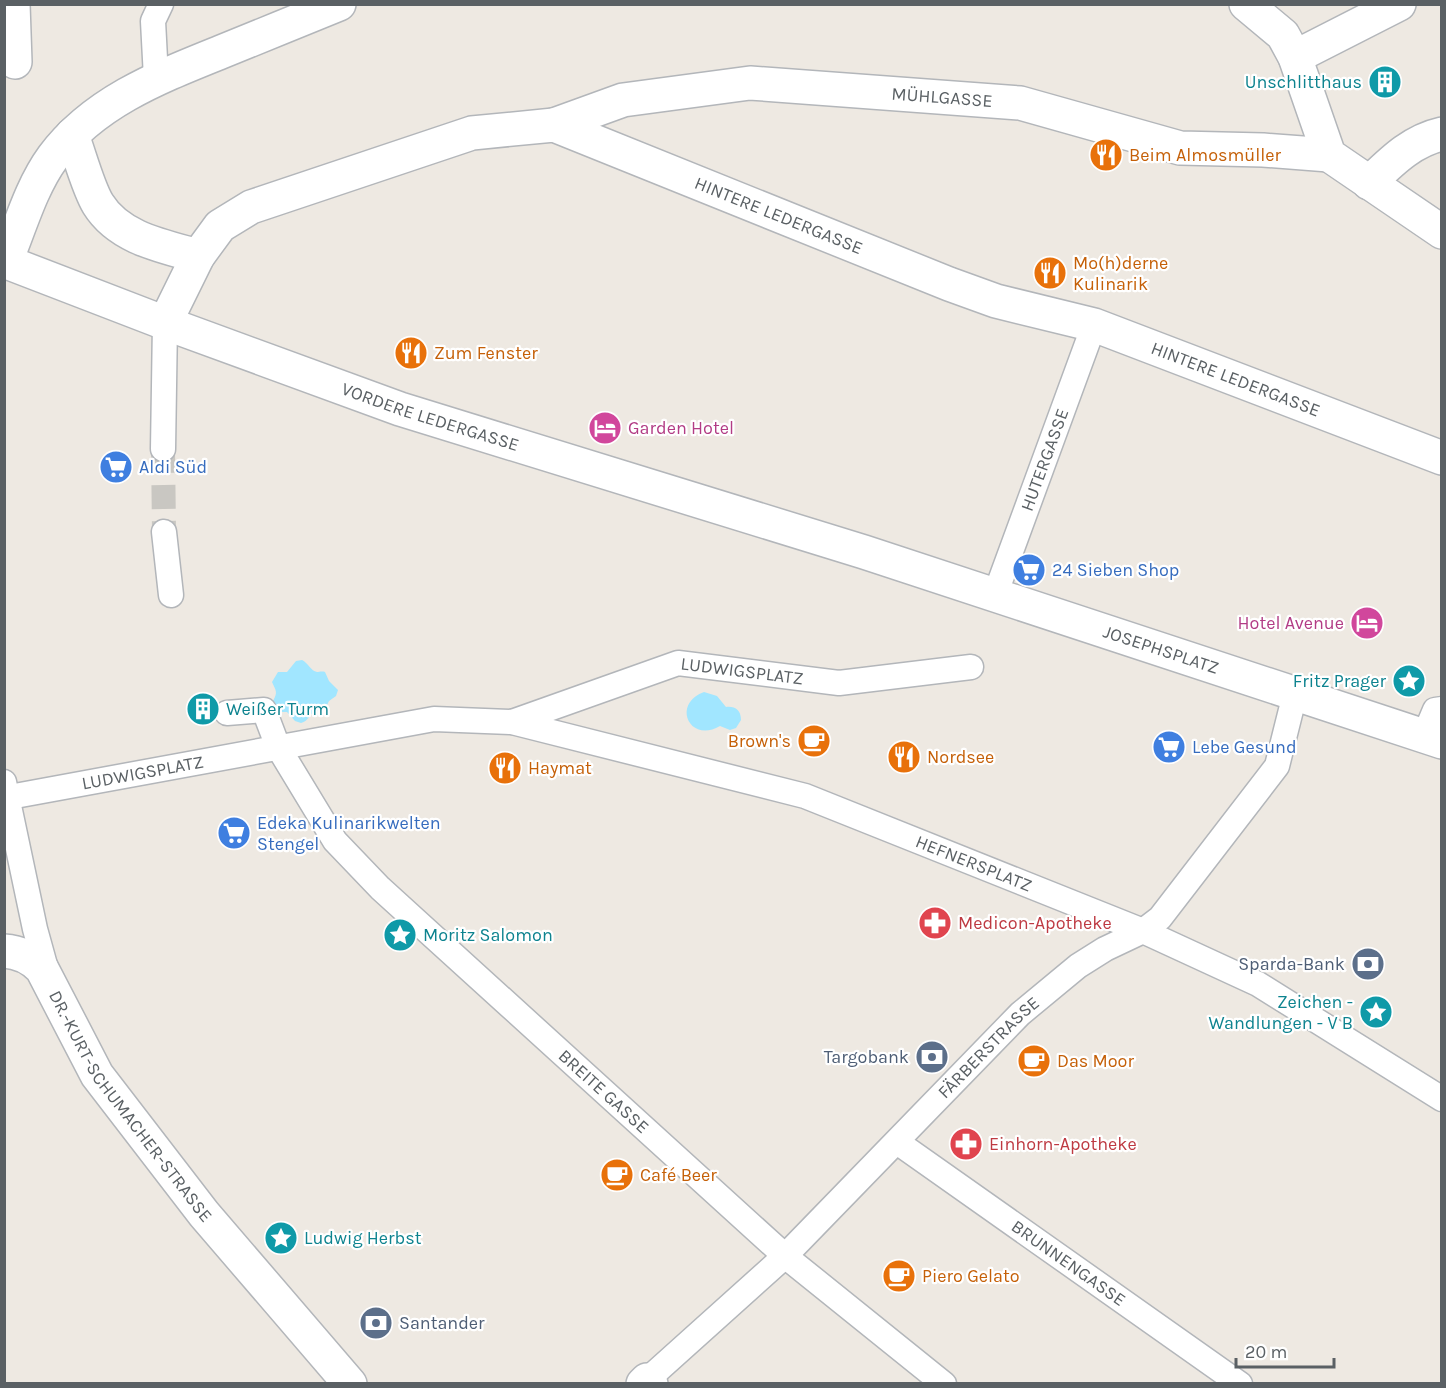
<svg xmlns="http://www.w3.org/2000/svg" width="1446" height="1388" font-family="Karla,sans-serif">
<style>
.water{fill:#a1e6ff}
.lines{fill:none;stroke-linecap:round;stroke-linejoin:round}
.pedestrian-tunnel{stroke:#c9c7c2;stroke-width:24;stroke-dasharray:24 12;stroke-linecap:butt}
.pedestrian-casing{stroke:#b3b6ba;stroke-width:27}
.minor-casing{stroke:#b3b6ba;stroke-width:36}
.pedestrian{stroke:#fff;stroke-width:24}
.minor{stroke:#fff;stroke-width:33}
.labels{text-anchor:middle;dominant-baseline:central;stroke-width:4.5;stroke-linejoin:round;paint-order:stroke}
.culture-label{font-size:18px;fill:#0d838f;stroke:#fff;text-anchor:end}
.street-label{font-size:18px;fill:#5a6064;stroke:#fff}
.food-label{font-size:18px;fill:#c56008;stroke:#fff;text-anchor:start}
.hotel-label{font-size:18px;fill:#b23c85;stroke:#fff;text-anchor:start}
.shop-label{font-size:18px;fill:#366cbe;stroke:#fff;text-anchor:start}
.health-label{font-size:18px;fill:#be3a42;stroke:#fff;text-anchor:start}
.service-label{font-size:18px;fill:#4e5e75;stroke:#fff;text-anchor:end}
</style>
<rect width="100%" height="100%" fill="#eee9e2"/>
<g class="water">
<path d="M302,660c6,3 9,11 15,12 2,0 5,-1 8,0l4,9 9,9 -2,6 -7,5 -5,10c-3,0 -6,0 -8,0 -7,3 -7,10 -15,12l-6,-2 -8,-9h-8l-5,-5 -1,-6c5,-9 3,-10 -1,-19l6,-10h9l9,-11z"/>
<path d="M704,692l13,4 9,11c9,-1 15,3 15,13l-5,8 -6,2 -10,-4c-30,18 -49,-22 -16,-34z"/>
</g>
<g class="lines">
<path class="pedestrian-tunnel" d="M163,449l1,83"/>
<defs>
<g id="pedestrian">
<path d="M156,78l-3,-57 8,-17"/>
<path d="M163,449l2,-126"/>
<path d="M164,532l7,63"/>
<path id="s1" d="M995,595l99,-270"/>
<path id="s2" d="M227,713l37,-3 14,37 57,94 45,47 405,368 159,128"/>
<path id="s3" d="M512,722l293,74 338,135 115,53 184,115"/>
<path d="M1424,736l11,-26 7,-1"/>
<path d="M4,782l31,147 13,47"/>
<path id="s4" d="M4,798l430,-79 78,3 166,-59 161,20 132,-16"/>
<path id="s5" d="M897,1142l343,242"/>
<path id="s6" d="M647,1380l138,-124 235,-242 58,-48 27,-17 38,-18 17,-13 117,-152 18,-72"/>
</g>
<g id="minor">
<path d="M13,4l2,58"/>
<path d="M1246,4l37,31 12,22 34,98 113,77"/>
<path d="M1295,57l104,-53"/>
<path id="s7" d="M554,125l69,-25 127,-17 270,20 160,45 83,2 66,5"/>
<path d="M72,135c7,18 16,53 26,69 21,34 64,42 100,52"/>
<path d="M1369,183c22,-21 42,-42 73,-49"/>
<path id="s8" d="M4,261l161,62 235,86 464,143 578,190"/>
<path d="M6,261c14,-34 25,-74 47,-104 41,-55 106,-80 168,-105 39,-16 79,-32 118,-48"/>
<path id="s9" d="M165,323l33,-67 22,-30 31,-19 221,-74 82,-8 395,159 47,17 98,24 348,133"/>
<path id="s10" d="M4,951c16,1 28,7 38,18l55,106 107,139 146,170"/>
<path d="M643,1384l4,-4 4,4"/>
</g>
</defs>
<use href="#pedestrian" class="pedestrian-casing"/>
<use href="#minor" class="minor-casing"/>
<use href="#pedestrian" class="pedestrian"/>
<use href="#minor" class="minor"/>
</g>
<defs>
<symbol id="building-disc" viewBox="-11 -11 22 22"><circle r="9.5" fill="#0f9aa8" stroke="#fff"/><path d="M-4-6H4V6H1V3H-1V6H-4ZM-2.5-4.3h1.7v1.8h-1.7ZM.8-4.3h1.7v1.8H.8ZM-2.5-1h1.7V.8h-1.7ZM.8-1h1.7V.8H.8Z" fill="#fff"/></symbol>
<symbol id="restaurant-disc" viewBox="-11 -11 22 22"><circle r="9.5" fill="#e8710a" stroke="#fff"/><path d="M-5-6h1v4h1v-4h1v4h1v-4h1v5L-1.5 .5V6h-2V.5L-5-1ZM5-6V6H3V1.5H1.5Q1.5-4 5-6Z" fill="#fff"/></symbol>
<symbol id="hotel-disc" viewBox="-11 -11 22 22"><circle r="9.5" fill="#d1479c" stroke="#fff"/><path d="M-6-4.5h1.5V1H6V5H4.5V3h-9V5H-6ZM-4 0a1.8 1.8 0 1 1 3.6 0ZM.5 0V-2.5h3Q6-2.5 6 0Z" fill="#fff"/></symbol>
<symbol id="supermarket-disc" viewBox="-11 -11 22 22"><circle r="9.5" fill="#3f7fe0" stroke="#fff"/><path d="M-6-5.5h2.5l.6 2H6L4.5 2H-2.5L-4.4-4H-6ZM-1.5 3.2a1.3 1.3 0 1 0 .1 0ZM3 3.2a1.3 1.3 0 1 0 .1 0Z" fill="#fff"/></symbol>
<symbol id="sight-disc" viewBox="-11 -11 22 22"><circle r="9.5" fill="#0f9aa8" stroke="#fff"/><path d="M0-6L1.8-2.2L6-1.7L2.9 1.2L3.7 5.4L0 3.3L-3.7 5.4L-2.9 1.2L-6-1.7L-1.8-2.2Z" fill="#fff"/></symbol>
<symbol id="cafe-disc" viewBox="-11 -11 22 22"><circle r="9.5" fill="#e8710a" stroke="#fff"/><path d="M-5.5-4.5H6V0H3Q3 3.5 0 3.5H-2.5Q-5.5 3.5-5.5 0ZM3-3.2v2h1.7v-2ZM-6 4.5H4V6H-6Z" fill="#fff"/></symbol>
<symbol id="pharmacy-disc" viewBox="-11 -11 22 22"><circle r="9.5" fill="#e0444e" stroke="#fff"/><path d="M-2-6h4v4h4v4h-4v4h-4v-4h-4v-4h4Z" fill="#fff"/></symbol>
<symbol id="bank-disc" viewBox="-11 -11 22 22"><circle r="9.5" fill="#5c6f8a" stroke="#fff"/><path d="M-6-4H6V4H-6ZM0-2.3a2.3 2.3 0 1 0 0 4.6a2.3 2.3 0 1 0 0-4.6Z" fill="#fff"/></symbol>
</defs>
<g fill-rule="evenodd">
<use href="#building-disc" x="1366" y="63" width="38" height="38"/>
<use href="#restaurant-disc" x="1087" y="136" width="38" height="38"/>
<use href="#restaurant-disc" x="1031" y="254" width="38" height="38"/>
<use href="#restaurant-disc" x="392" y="334" width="38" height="38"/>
<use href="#hotel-disc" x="586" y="409" width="38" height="38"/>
<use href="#supermarket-disc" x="97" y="448" width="38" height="38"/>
<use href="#supermarket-disc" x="1010" y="551" width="38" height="38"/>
<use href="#hotel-disc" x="1348" y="604" width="38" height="38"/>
<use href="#sight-disc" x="1390" y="662" width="38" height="38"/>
<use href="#building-disc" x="184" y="690" width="38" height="38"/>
<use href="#cafe-disc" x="795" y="722" width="38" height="38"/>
<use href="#supermarket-disc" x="1150" y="728" width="38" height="38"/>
<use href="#restaurant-disc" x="885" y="738" width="38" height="38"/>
<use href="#restaurant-disc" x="486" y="749" width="38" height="38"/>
<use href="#supermarket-disc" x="215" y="814" width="38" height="38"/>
<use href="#pharmacy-disc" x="916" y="904" width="38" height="38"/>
<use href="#sight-disc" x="381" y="916" width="38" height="38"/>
<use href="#bank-disc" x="1349" y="945" width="38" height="38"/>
<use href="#sight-disc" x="1357" y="993" width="38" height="38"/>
<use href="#bank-disc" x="913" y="1038" width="38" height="38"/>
<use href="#cafe-disc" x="1015" y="1042" width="38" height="38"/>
<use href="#pharmacy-disc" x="947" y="1125" width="38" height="38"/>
<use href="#cafe-disc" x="598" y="1156" width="38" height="38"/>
<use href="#sight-disc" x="262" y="1219" width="38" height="38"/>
<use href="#cafe-disc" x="880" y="1257" width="38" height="38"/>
<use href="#bank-disc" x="357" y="1304" width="38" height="38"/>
</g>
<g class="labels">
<g class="culture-label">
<text x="1362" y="82">Unschlitthaus</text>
<text x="1386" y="681">Fritz Prager</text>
<text x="226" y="709" text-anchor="start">Weißer Turm</text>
<text x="423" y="935" text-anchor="start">Moritz Salomon</text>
<text x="1353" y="1002">Zeichen -<tspan x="1353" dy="21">Wandlungen - V B</tspan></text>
<text x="304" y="1238" text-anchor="start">Ludwig Herbst</text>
</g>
<g class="street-label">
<text stroke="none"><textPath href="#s7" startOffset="394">MÜHLGASSE</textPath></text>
<text stroke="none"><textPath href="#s9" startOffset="706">HINTERE LEDERGASSE</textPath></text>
<text stroke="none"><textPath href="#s9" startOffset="1192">HINTERE LEDERGASSE</textPath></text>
<text stroke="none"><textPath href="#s8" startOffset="454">VORDERE LEDERGASSE</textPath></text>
<text stroke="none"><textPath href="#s1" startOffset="144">HUTERGASSE</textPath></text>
<text stroke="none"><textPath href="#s8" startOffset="1221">JOSEPHSPLATZ</textPath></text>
<text stroke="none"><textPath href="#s4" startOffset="756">LUDWIGSPLATZ</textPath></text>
<text stroke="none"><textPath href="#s4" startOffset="141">LUDWIGSPLATZ</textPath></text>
<text stroke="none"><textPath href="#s3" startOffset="484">HEFNERSPLATZ</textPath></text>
<text stroke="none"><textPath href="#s6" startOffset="477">FÄRBERSTRASSE</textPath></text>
<text stroke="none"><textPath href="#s2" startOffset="554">BREITE GASSE</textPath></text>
<text stroke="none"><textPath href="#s10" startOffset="207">DR.-KURT-SCHUMACHER-STRASSE</textPath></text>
<text stroke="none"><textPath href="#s5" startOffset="210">BRUNNENGASSE</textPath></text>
</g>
<g class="food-label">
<text x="1129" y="155">Beim Almosmüller</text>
<text x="1073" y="263">Mo(h)derne<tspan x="1073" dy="21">Kulinarik</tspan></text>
<text x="434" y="353">Zum Fenster</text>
<text x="791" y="741" text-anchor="end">Brown's</text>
<text x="927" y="757">Nordsee</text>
<text x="528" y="768">Haymat</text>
<text x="1057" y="1061">Das Moor</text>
<text x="640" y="1175">Café Beer</text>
<text x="922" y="1276">Piero Gelato</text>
</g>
<g class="hotel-label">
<text x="628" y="428">Garden Hotel</text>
<text x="1344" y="623" text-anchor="end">Hotel Avenue</text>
</g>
<g class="shop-label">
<text x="139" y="467">Aldi Süd</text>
<text x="1052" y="570">24 Sieben Shop</text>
<text x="1192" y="747">Lebe Gesund</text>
<text x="257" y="823">Edeka Kulinarikwelten<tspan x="257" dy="21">Stengel</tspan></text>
</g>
<g class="health-label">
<text x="958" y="923">Medicon-Apotheke</text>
<text x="989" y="1144">Einhorn-Apotheke</text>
</g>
<g class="service-label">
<text x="1345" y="964">Sparda-Bank</text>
<text x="909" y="1057">Targobank</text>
<text x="399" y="1323" text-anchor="start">Santander</text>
</g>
</g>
<rect width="1446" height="1388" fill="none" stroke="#5a6064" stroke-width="12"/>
<path d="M1236 1358v9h98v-9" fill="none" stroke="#5a6064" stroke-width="3"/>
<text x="1245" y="1358" font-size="18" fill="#5a6064" stroke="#ffffff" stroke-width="4.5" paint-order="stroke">20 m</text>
</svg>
